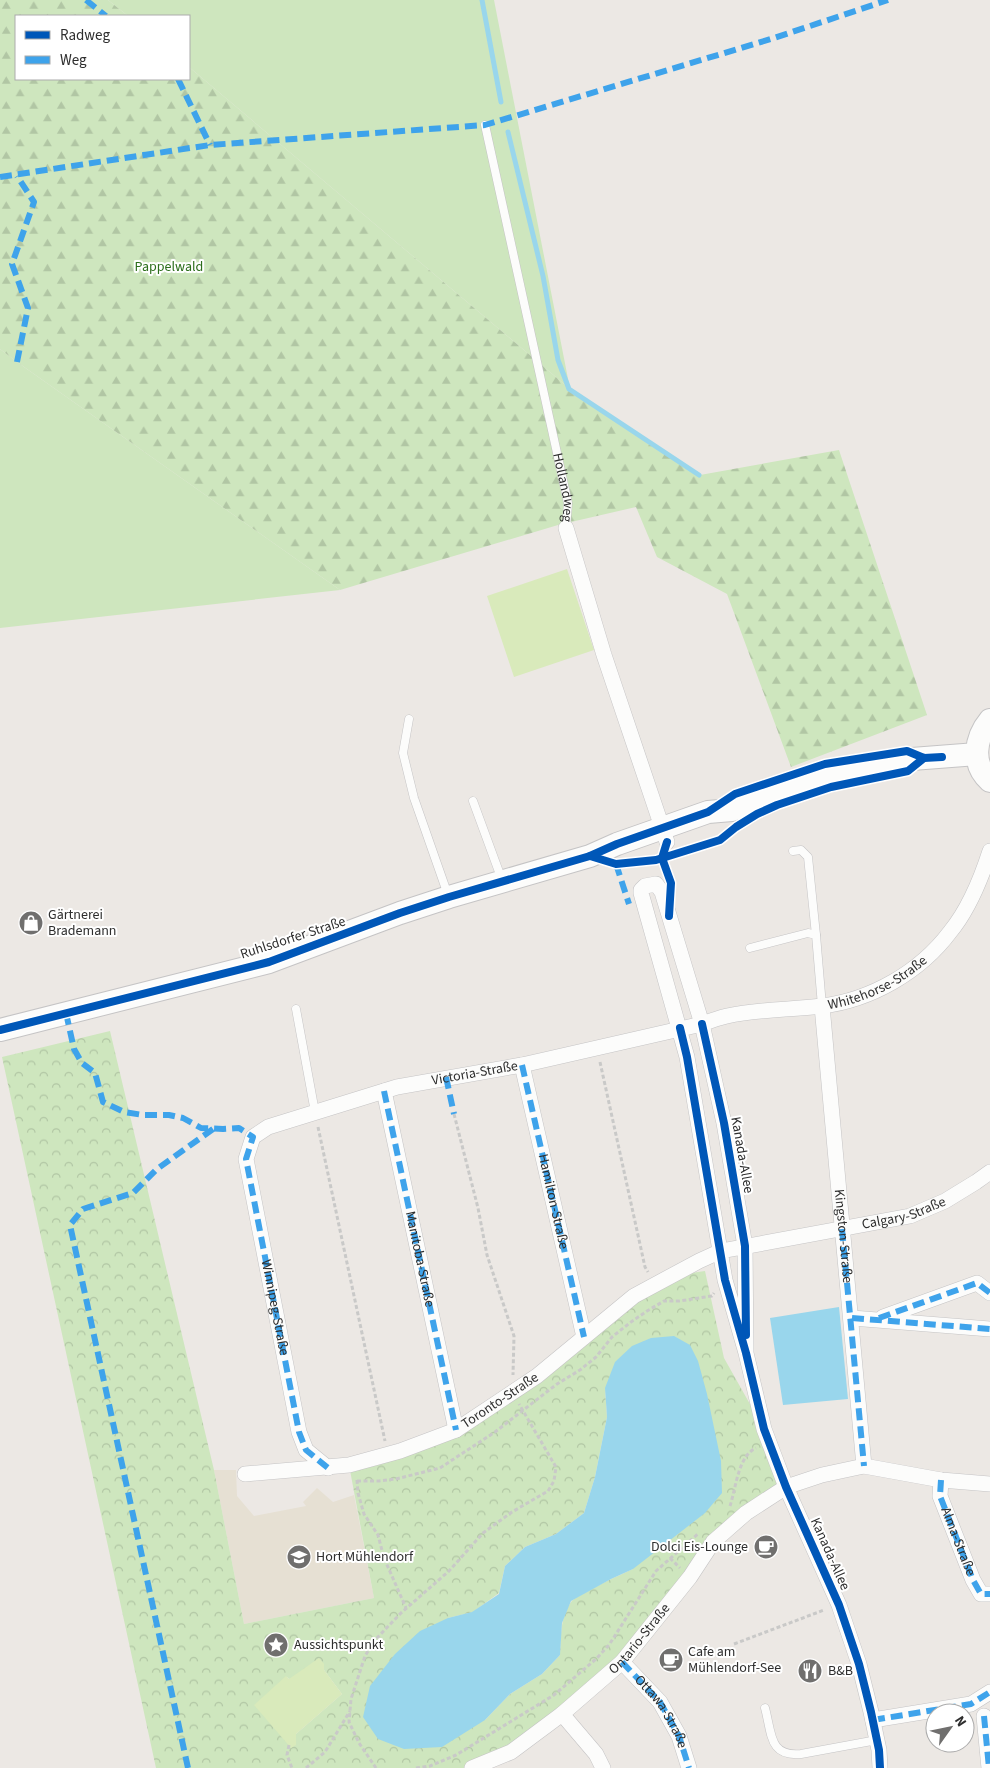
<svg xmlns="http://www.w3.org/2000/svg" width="990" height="1768" font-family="'Source Sans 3',sans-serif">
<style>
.education{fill:#e6e0d3}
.grass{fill:#cee6be}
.forest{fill:url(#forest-firs)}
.park{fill:url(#park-crowns);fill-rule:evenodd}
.pitch{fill:#d9eabb}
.water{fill:#99d6ec}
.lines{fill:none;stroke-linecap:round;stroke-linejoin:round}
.stream{stroke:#99d6ec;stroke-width:5}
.service-casing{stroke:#c5c4c5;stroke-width:9}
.minor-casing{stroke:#c5c4c5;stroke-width:16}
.secondary-casing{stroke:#c5c4c5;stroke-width:24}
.path{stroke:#c9c9c8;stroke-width:3;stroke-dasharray:4 2.5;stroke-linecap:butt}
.service{stroke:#fcfcfb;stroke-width:8}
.minor{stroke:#fcfcfb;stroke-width:15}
.secondary{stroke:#fcfcfb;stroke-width:22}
.quiet{stroke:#3ea3eb;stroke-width:6;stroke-dasharray:12 6;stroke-linecap:butt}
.cycleway-casing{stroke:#fff;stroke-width:11}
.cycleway{stroke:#0057b8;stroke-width:8}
.labels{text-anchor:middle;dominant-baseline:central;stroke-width:4;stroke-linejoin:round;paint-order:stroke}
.park-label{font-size:14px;fill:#2c6e1b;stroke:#fff}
.street-label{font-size:14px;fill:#2e2e2e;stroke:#fff}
.poi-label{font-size:14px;fill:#2e2e2e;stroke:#fff;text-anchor:start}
</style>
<defs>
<pattern id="forest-firs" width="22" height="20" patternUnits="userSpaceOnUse" patternTransform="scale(1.25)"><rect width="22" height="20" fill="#cee6be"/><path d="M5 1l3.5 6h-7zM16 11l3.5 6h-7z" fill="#b1c6a4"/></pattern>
<pattern id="park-crowns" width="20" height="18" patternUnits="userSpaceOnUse" patternTransform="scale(1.25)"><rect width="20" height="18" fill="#cee6be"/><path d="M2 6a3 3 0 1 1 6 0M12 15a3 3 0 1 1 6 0" fill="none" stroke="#b1c6a4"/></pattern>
</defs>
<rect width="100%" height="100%" fill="#ece8e4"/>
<path class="education" d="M214,1470h22l1,26 17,20 52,-10 -3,-4 14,-14 16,14 21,-7 20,103 -130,26z"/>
<g class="grass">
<path d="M108,0h386l76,389 -381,-322v-51h-61z"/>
<path d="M0,349l17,13 323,228 -340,38z"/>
</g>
<path class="forest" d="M0,0h108l20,16h-112v63h173v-12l381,322 130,86 139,-25 88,265 -136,52 -64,-173 -70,-37 -21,-50 -78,18 -218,65 -323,-228 -17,-13z"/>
<path class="park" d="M110,1031l104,439 30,154 130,-26 -25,-133 107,-35 214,-154 35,-5 19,87 40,71 22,58 -40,26 -77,90 -107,111 -90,54h-316l-154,-711zM605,1388l28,181c-11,5 -56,25 -62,33 -11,15 -10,36 -11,53l-18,19 -32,20 -25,26 -37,-102 25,-6 26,-19 6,-27 20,-19 31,-13 28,-21 11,-36 12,-60zM324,1670l18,24 -46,40v11l-9,-68 2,2z"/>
<g class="pitch">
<path d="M567,569l27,81 -80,27 -27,-81z"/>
<path d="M319,1658l5,6v6l18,24 -46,40v11l-5,3 -37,-43 32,-29 3,3z"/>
</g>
<g class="water">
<path d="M839,1307l9,92 -65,6 -13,-87z"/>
<path d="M674,1336l16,9 8,16 9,33 14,67 1,32 -17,20 -72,56 -22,10 -40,22 -9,22 -2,32 -18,19 -32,20 -25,26 -43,27 -38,2 -26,-10 -15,-22 7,-31 25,-32 25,-23 28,-13 24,-6 27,-18 6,-28 20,-19 31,-13 28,-21 11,-36 12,-60 -2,-29 10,-26 17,-16 19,-8z"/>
</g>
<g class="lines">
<g class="stream">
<path d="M482,0l19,102"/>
<path d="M508,132l35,144 15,84 11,29 130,86"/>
</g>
<defs>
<g id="service">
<path id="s1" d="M485,125l83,378 -2,25"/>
<path d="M409,719l-6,34 11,45 34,97"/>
<path d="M473,801l29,79"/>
<path d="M793,851l8,-1 7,7 8,78"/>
<path d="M750,948l58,-15 8,2 6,71"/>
<path d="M296,1009l19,103"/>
<path d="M765,1708c7,26 4,49 36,46l76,-14"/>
</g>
<g id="minor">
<path d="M566,528l38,127 63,187"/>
<path id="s2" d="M822,1006l42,460"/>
<path id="s3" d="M522,1065l62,272"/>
<path d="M384,1091l72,339"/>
<path d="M883,1317l94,-34 13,10"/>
<path d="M852,1318l138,11"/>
<path d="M746,1353l-1,-107 -21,-123 -22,-99 -40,-132 -6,-8 -11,2 -4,4v3l46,164 38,223 21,73 18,76 22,58 53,118 20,59 12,48 8,38 1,18"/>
<path id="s4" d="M328,1468l-22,-18 -7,-18 -53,-273 7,-22 15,-10 129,-40 125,-22 180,-41c8,-3 16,-6 25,-8 31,-7 63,-6 95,-10 49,-6 98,-34 128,-74 19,-23 31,-53 40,-81"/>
<path id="s5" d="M245,1474l104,-9 51,-14 56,-21 81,-54 97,-80 65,-35 22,-10 189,-35 35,-15 31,-19 14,-10"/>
<path d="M941,1480l-1,16 33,84 8,14h9"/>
<path d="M622,1662l38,40 19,34 10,32"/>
<path d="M562,1714l34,40 7,14"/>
<path d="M984,1716l5,52"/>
<path d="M873,1720l98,-16 19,-12"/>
<path id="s6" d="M472,1768l39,-16 51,-38 60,-52 68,-85 23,-35 33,-29 40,-26 36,-12 42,-9 77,14 49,4"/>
</g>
<g id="secondary">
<path d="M990,720c-15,18 -19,44 0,61"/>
<path d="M0,1030l269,-68 131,-49 49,-16 141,-41 27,-12 91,-32 24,-2 62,-22 69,-20 49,-9 65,-5"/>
</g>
</defs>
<use href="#service" class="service-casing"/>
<use href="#minor" class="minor-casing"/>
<use href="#secondary" class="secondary-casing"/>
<g class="path">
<path d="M600,1062l45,205 3,5"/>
<path d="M454,1114l24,94 9,47 27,81 -1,39"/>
<path d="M318,1127l67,314"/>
<path d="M357,1480l1,13 6,21 14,21 6,23 22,50"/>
<path d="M357,1481h22l17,-2 44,-11 55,-36 62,-48 23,-14 16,-13 16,-20 19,-15 16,-11 17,-10h15l33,-5 2,-3"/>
<path d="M730,1506c6,-18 8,-50 26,-58"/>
<path d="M670,1558l10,10"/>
<path d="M734,1644l90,-34"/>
<path d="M289,1745l-2,10 5,13"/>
<path d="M306,1768l19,-16 25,-41"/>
<path d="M376,1768l-17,-25 -10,-21 2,-23 14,-43 10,-16 26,-27 48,-42 34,-38 29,-21 36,-21 6,-10 2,-14 -37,-63"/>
<path d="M416,1768l14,-2 26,-11 98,-60 42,-36 13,-14 47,-74 43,-38"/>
</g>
<use href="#service" class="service"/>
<use href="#minor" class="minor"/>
<use href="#secondary" class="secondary"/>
<g class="quiet">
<path d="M86,0l20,16"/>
<path d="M178,79l32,66"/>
<path d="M0,177l210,-32 275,-20 286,-86 117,-39"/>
<path d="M17,362l11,-54 -16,-44 22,-62 -17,-26"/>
<path d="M616,864l13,40"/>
<path id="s7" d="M66,1013l8,36 8,14 13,10 8,29 21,10 19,3h26l14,3 18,10 22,1 16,-1 14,9 -7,22 53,273 7,18 22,18"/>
<path d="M522,1065l62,272"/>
<path d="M446,1077l8,37"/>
<path id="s8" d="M384,1091l72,339"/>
<path d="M842,1229l22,237"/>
<path d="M852,1318l138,11"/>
<path d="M879,1318l98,-35 13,10"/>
<path id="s9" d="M941,1480l-1,16 33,84 8,14h9"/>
<path id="s10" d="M622,1662l38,40 19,34 10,32"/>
<path d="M984,1716l5,52"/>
<path d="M873,1720l98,-16 19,-12"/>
<path d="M188,1768l-118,-543 13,-16 50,-16 24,-24 56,-40"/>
</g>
<defs>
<g id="cycleway">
<path d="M667,842l-5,16 9,25 -2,33"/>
<path d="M590,856l26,8 40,-4 64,-20 16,-13 21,-13 20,-9 54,-18 77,-16 16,-13"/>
<path d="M702,1024l22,99 21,123 1,89"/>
<path d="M680,1028l7,29 38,223 21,73 18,76 22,58 53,118 20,59 12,48 8,38 1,18"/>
<path d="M0,1030l269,-68 131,-49 49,-16 141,-41 27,-12 91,-32 27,-18 90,-30 82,-13 17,7 18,-1"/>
</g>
</defs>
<use href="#cycleway" class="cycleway-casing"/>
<use href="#cycleway" class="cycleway"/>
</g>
<defs>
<symbol id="shop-disc" viewBox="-11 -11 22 22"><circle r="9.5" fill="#706f6e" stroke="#fff"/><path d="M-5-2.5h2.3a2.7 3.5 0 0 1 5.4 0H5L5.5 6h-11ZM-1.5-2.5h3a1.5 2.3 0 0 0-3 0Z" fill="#fff"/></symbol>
<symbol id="cafe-disc" viewBox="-11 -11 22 22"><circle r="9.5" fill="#706f6e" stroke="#fff"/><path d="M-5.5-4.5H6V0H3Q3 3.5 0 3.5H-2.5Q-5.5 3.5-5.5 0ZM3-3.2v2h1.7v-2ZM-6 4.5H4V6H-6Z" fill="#fff"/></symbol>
<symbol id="school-disc" viewBox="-11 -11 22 22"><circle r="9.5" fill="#706f6e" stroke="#fff"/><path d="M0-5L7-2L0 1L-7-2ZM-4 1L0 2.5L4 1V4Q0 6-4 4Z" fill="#fff"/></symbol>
<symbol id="sight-disc" viewBox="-11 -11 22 22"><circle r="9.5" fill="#706f6e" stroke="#fff"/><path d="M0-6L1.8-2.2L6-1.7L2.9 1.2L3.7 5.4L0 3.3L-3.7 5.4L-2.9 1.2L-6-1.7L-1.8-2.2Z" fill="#fff"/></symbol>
<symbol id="restaurant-disc" viewBox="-11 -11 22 22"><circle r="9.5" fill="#706f6e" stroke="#fff"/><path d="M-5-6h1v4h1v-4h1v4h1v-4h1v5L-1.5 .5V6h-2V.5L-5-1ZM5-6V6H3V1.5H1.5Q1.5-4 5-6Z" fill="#fff"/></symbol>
</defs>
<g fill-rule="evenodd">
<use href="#shop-disc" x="17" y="909" width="28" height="28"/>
<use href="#cafe-disc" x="752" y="1533" width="28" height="28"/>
<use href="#school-disc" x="285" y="1543" width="28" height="28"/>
<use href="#sight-disc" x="262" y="1631" width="28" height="28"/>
<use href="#cafe-disc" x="657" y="1646" width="28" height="28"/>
<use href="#restaurant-disc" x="796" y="1657" width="28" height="28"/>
</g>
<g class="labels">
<g class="park-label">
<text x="169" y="267">Pappelwald</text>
</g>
<g class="street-label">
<text stroke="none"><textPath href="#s1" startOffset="371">Hollandweg</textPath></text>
<text transform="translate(293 938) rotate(-18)">Ruhlsdorfer Straße</text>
<text stroke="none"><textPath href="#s4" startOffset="996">Whitehorse-Straße</textPath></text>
<text stroke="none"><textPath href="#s4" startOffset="581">Victoria-Straße</textPath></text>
<text transform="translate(742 1155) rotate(80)">Kanada-Allee</text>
<text stroke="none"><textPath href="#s3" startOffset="140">Hamilton-Straße</textPath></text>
<text stroke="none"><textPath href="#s5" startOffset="725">Calgary-Straße</textPath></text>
<text stroke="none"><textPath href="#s2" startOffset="231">Kingston-Straße</textPath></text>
<text stroke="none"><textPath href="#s8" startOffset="172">Manitoba-Straße</textPath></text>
<text stroke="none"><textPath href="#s7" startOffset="432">Winnipeg-Straße</textPath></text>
<text stroke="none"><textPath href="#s5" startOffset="270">Toronto-Straße</textPath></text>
<text stroke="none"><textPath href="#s9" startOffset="65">Alma-Straße</textPath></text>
<text transform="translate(830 1554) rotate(66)">Kanada-Allee</text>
<text stroke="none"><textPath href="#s6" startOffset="214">Ontario-Straße</textPath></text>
<text stroke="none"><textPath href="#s10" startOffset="64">Ottawa-Straße</textPath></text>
</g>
<g class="poi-label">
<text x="48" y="915">Gärtnerei<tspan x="48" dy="16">Brademann</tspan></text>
<text x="748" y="1547" text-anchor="end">Dolci Eis-Lounge</text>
<text x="316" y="1557">Hort Mühlendorf</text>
<text x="294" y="1645">Aussichtspunkt</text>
<text x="688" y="1652">Cafe am<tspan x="688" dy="16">Mühlendorf-See</tspan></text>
<text x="828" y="1671">B&amp;B</text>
</g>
</g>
<rect x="15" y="15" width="175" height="65" fill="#ffffff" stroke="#ababab"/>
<rect x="25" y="31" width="25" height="8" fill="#0057b8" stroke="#ababab"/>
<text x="60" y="40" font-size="15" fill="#2e2e2e">Radweg</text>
<rect x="25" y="56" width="25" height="8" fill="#3ea3eb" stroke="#ababab"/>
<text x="60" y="65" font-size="15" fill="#2e2e2e">Weg</text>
<g transform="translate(950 1728) rotate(57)"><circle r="24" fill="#ffffff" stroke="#ababab"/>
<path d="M0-4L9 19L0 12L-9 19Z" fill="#706f6e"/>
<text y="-8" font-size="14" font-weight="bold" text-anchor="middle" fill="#2e2e2e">N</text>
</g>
</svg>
